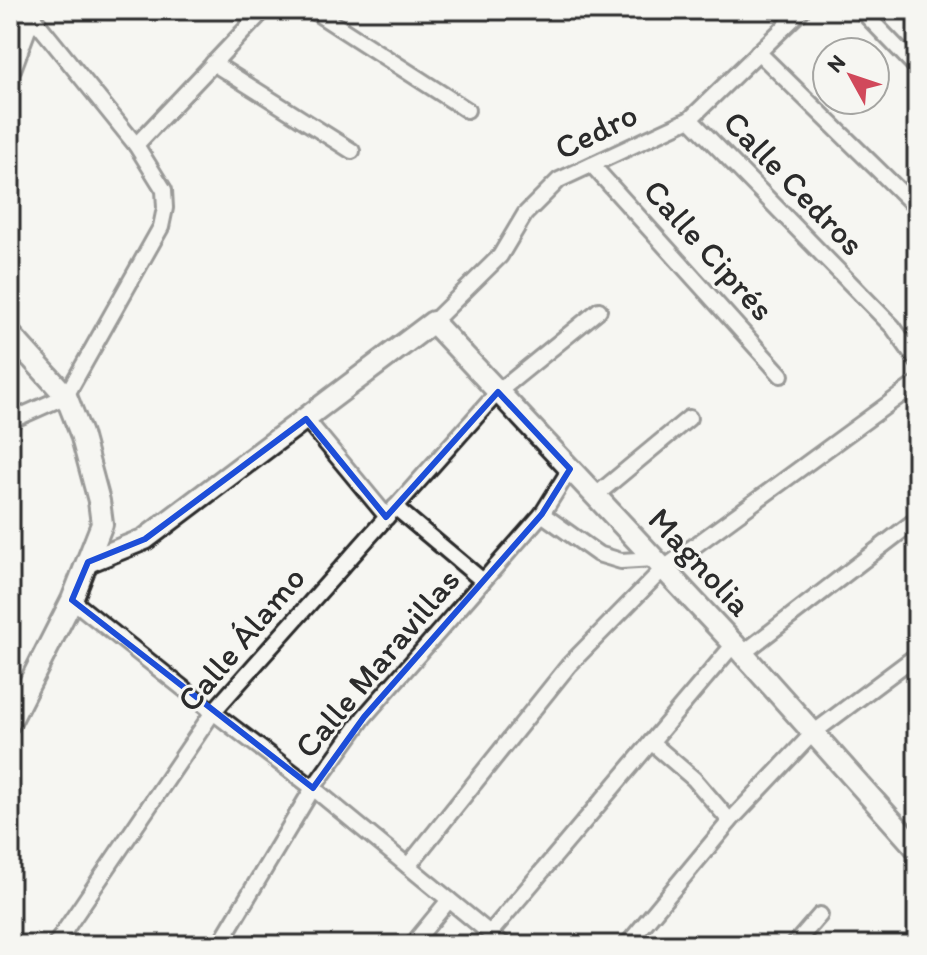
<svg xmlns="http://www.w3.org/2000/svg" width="927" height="955" font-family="Itim,sans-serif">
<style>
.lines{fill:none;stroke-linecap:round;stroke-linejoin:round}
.street-casing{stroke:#2b2b2b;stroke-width:20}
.secondary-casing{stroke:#2b2b2b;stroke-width:26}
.street{stroke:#f6f6f2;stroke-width:14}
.secondary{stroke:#f6f6f2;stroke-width:20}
.marked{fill:none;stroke:#1d4ed8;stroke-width:6;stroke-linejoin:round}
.labels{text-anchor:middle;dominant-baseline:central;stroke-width:6;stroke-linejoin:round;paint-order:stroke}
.street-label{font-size:34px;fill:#2b2b2b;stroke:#f6f6f2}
</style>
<rect width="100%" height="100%" fill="#f6f6f2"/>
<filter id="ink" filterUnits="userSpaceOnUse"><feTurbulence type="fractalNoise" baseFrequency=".0125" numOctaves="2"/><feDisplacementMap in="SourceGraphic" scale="16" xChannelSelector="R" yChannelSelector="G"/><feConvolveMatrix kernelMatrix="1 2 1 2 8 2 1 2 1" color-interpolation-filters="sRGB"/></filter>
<g filter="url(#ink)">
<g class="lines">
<defs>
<g id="street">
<path d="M312,10l155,100"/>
<path d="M861,10l56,58"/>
<path d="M758,52l159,156"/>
<path d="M213,63l139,88"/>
<path d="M690,119l203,208 24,34"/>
<path d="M136,145l128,-135"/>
<path d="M592,165l189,210"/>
<path d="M433,322l67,-66 25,-42 34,-34 131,-61 112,-109"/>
<path d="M306,419l81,98"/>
<path d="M10,424l2,-4 54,-24 95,-169 4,-19 -1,-18 -28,-45 -109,-135"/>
<path d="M595,496l94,-78"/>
<path d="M395,507l88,74"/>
<path d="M542,514l56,40 23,7 33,-2"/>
<path d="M72,600l141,112 100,76 191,157"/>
<path d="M742,654l175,-135"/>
<path d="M651,742l43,37 36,42"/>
<path d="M408,866l161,-201 94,-96 254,-186"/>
<path d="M490,933l244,-289"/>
<path d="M55,945l158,-233 285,-320 101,-82"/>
<path d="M219,945l94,-157 51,-71 178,-203 28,-45"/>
<path d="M412,945l37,-45"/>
<path d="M627,945l103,-124 83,-88 104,-78"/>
<path d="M794,945l26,-30"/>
</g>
<g id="secondary">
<path d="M10,69l22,-59"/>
<path d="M10,334l56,62 15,38 18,67 3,23 -30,76 -62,122"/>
<path d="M88,562l57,-23 288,-217 301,322 183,205"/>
</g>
</defs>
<use href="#street" class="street-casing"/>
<use href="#secondary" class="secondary-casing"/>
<use href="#street" class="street"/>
<use href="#secondary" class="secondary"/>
</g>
</g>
<path d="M0 0H927V955H0ZM498,392l72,77 -28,45 -178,203 -51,71 -241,-188 16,-38 57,-23 161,-120 80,98z" fill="#f6f6f2" fill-opacity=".55" fill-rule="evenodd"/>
<path class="marked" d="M498,392l72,77 -28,45 -178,203 -51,71 -241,-188 16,-38 57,-23 161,-120 80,98z"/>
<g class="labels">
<g class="street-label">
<text transform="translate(596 131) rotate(-26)">Cedro</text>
<text transform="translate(794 183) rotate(46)">Calle Cedros</text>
<text transform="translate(709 250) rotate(48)">Calle Ciprés</text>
<text transform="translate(700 562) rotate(47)">Magnolia</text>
<text transform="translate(241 639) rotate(-50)">Calle Álamo</text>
<text transform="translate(377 663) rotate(-50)">Calle Maravillas</text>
</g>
</g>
<rect width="927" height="955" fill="none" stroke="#f6f6f2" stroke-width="40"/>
<rect x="20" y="20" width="887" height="915" fill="none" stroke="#2b2b2b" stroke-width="3" filter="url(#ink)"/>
<g transform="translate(851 76) rotate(310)"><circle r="38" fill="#f6f6f2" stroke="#a5a5a2" stroke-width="2"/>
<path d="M0-6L14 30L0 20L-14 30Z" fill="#d1495b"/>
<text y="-12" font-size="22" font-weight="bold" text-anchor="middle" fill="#2b2b2b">N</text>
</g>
</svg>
